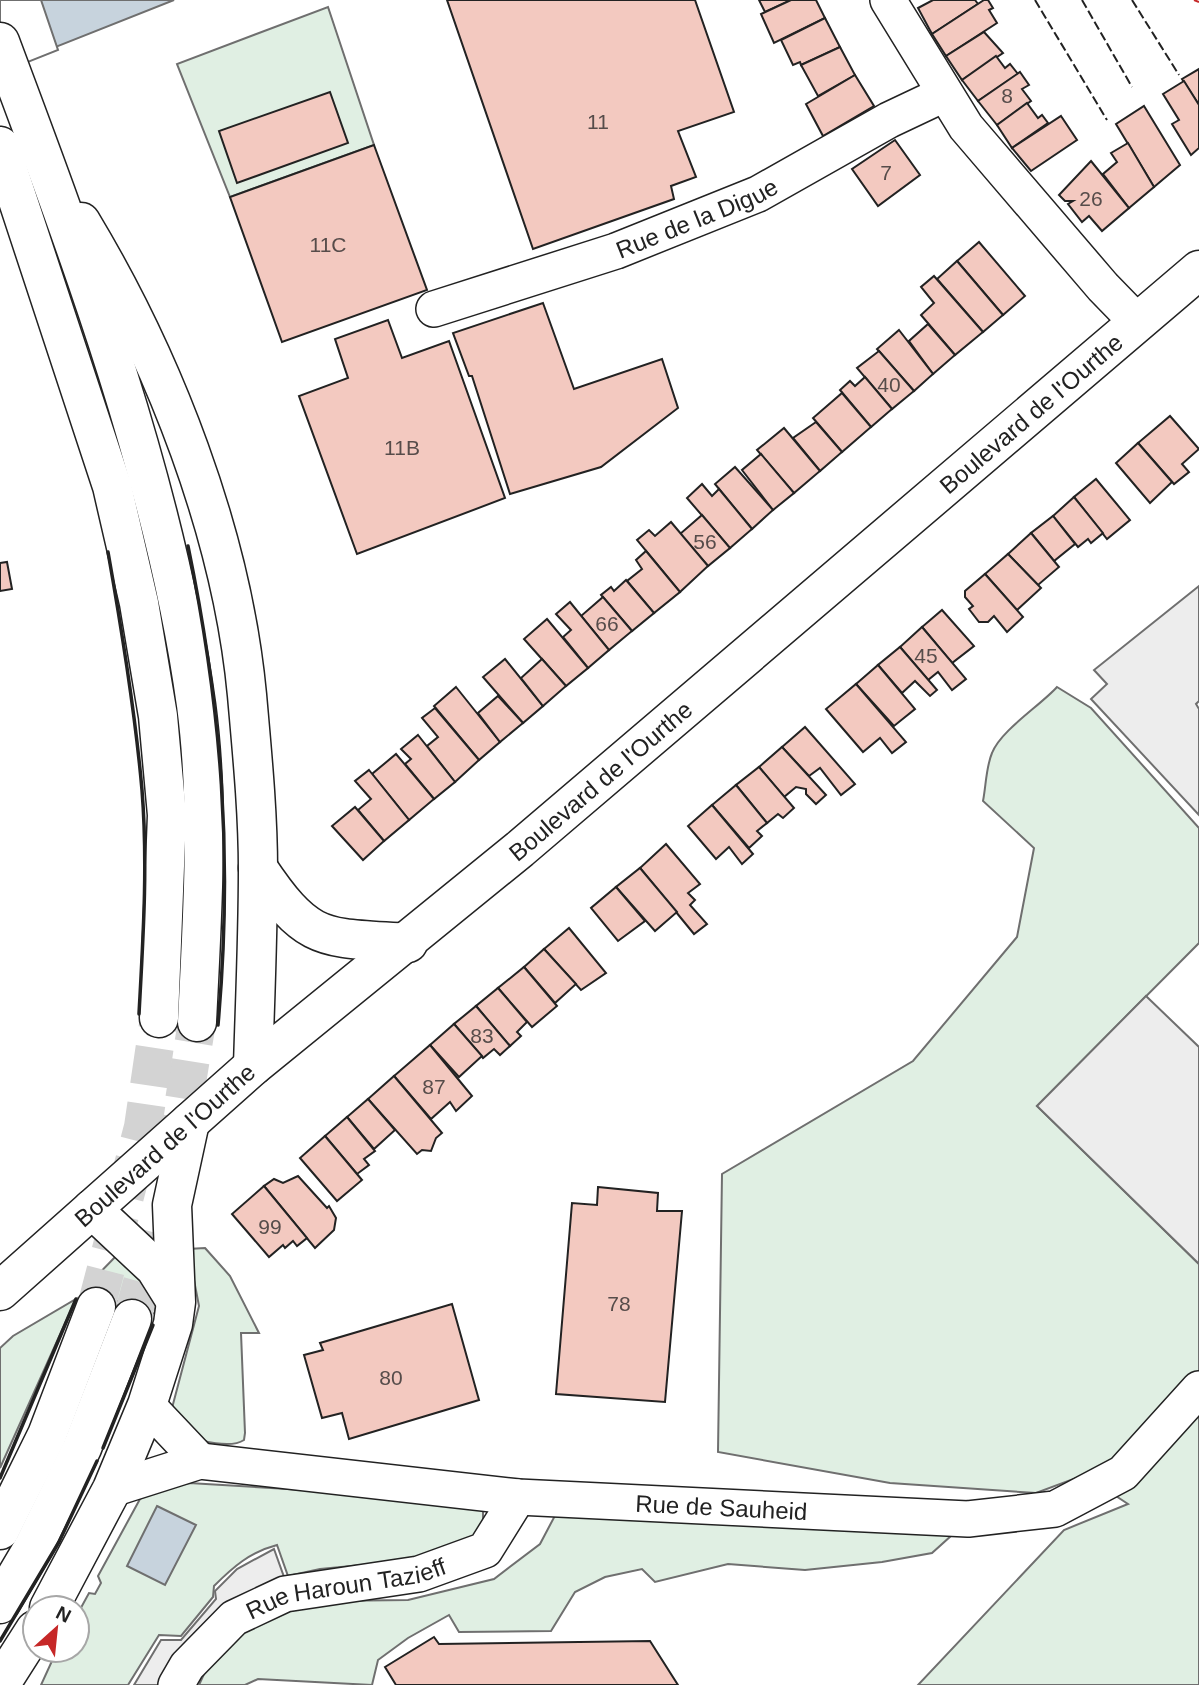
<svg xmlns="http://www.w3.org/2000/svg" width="1199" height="1685" font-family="Helvetica,sans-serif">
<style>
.green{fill:#e0efe3;stroke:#6f6f6f;stroke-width:2}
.parking{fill:#ededed;stroke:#6f6f6f;stroke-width:2}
.water{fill:#c7d3dd;stroke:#6f6f6f;stroke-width:2}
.pier{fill:#fff;stroke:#6f6f6f;stroke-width:2}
.building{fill:#f3c9c0;stroke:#222;stroke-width:2}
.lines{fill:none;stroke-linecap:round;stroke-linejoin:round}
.highway-tunnel{stroke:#d3d3d3;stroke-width:38;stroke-dasharray:38 19;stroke-linecap:butt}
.minor-casing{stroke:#222;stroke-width:38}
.major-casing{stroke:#222;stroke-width:41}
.highway-casing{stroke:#222;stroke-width:41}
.minor{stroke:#fff;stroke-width:35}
.major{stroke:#fff;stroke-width:38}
.highway{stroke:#fff;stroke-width:38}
.fence{stroke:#222;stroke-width:2;stroke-dasharray:9 3.5;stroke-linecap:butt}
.wall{stroke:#222;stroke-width:3.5}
.power{stroke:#c62828;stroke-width:2;stroke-dasharray:24 5 3.5 5;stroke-linecap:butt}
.labels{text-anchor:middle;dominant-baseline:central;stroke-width:5;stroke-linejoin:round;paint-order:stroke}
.number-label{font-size:21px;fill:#564c4a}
.street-label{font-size:24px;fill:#222;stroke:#fff}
</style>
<rect width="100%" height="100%" fill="#fff"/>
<g class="green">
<path d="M328,7l46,138 -144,52 -53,-133z"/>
<path d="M1057,687l34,21 108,120v115l-162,163 162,158v421h-281l146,-155 64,-26 -44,-29 -48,18 -146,-10 -172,-31 4,-278 191,-113 104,-124 17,-89 -51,-47c3,-15 3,-34 9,-48 9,-23 49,-48 65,-66z"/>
<path d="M205,1248l25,28 29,57h-18l4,100 -1,7c-12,8 -45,3 -56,-7 -6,-6 -11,-18 -16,-25l27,-102 -11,-57z"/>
<path d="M119,1253c15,16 34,38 37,61l-73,-24z"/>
<path d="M76,1299l-76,169v-120l13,-12z"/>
<path d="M189,1483l285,17 9,12v19l-47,27 -116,11 -32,7 -11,-31c-27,7 -44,22 -63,41l-1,11 -32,39 -22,-1 -31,50h-87l16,-35h20v-35l12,-22 6,1 6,-11 -3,-7 42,-77 16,-9z"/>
<path d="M559,1508l393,27 -20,18 -50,9 -77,8 -77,-6 -73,18 -13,-13 -37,8 -30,15 -24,39 -92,1 -10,-17 -41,23 -30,22 -6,25 -114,-6 -13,6h-46l5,-11 29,-34 30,-21 63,-18 82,-1 86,-21 46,-35z"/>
</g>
<g class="parking">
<path d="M1199,586v115l-3,3 3,5v106l-108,-116 16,-15 -13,-14z"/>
<path d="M1146,996l53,51v217l-162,-158z"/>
<path d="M274,1549l10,28 -107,78 -19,30h-24l27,-45h20l35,-41 -1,-8 22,-22z"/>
</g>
<g class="water">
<path d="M0,0h174l-174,69z"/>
<path d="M157,1506l39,19 -31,60 -38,-19z"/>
</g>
<path class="pier" d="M0,0h41l17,50 -58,23z"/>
<g class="building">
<path d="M447,0h248l39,112 -56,19 18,46 -25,9 3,13 -141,50z"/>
<path d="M759,0h32l-26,12z"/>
<path d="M791,0h25l9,18 -51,25 -13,-29z"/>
<path d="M933,0h42l3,4 -46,30 -14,-26z"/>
<path d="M984,0h4l5,8 -4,2 8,13 -51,33 -14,-22z"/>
<path d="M825,18l15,29 -39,18 -1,-3 -7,3 -12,-25z"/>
<path d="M984,32l19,21 -41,27 -16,-24z"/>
<path d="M840,47l15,28 -37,21 -17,-31z"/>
<path d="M996,56l9,12 5,-4 8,10 -40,27 -16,-21z"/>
<path d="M1199,69v36l-17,-26z"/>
<path d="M1020,72l9,13 -7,4 9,12 -34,24 -19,-24z"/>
<path d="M855,75l19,31 -51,30 -17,-32z"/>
<path d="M1184,81l15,24v43l-8,7 -19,-31 7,-4 -16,-26z"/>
<path d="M330,92l18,51 -111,40 -18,-52z"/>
<path d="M1027,103l11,15 4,-3 6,8 -36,25 -15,-23z"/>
<path d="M1144,106l36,59 -26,22 -38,-63z"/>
<path d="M1061,116l16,24 -46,31 -19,-23z"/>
<path d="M895,140l25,35 -42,31 -26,-37z"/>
<path d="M1128,143l26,44 -25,21 -26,-34 14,-12 -6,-9z"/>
<path d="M374,145l53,145 -145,52 -52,-145z"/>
<path d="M1091,161l38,47 -27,23 -13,-15 -7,6 -14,-18 5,-3h-8l-6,-6z"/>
<path d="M979,242l46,54 -22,19 -46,-54z"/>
<path d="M957,261l46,54 -20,17 -46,-53z"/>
<path d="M934,276l49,56 -28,23 -34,-40 13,-12 -13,-16z"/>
<path d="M543,303l31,86 88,-30 16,49 -77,59 -91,27 -38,-118h-3l-16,-43z"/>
<path d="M388,320l14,38 47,-17 56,157 -148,56 -58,-158 49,-18 -13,-39z"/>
<path d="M928,324l27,31 -22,19 -24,-33z"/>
<path d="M899,330l34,44 -19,17 -37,-42z"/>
<path d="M879,351l35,40 -22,18 -35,-41z"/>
<path d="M865,377l27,32 -21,18 -31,-37 10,-9 5,5z"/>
<path d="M842,393l29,34 -29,25 -29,-34z"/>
<path d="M1170,416l29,33 -17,15 7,8 -15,12 -36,-41z"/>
<path d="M816,422l26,30 -22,19 -27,-33z"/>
<path d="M784,428l36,43 -26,22 -37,-43z"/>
<path d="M1138,443l34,39 -22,21 -34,-40z"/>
<path d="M761,454l33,39 -21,17 -31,-40z"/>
<path d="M735,467l38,43 -21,19 -37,-45z"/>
<path d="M1096,479l34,41 -23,19 -33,-42z"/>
<path d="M702,484l10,12 7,-7 33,40 -22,19 -43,-50z"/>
<path d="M1074,497l29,36 -12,10 -3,-4 -10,8 -25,-31z"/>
<path d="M702,515l28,33 -22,18 -28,-32z"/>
<path d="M1053,516l22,28 -21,17 -23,-28z"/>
<path d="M671,522l37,44 -28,26 -43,-52 12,-10 6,6z"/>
<path d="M1031,533l28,34 -21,18 -30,-31z"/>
<path d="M646,551l34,41 -26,21 -27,-32 15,-12 -6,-9z"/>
<path d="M1008,554l33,34 -24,22 -32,-36z"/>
<path d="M7,562l5,27 -12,2v-28z"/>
<path d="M985,574l38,43 -16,15 -13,-16 -6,6h-9l-10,-13 4,-3 -8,-9v-6z"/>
<path d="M626,580l28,33 -22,18 -31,-36 10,-8 3,4z"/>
<path d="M603,597l29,34 -23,19 -28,-34z"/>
<path d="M570,602l39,48 -21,18 -25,-31 8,-7 -15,-16z"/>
<path d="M942,610l32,36 -22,17 -30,-36z"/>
<path d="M547,619l41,49 -22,18 -42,-47z"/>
<path d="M922,627l44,52 -14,11 -14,-18 -10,8 -28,-33z"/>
<path d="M900,647l37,43 -7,6 -15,-15 -13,12 -24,-28z"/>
<path d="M505,659l38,47 -20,17 -40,-46z"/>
<path d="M542,659l24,27 -23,20 -22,-28z"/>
<path d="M878,665l37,44 -21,17 -38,-42z"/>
<path d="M856,684l50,58 -14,11 -12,-15 -17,14 -37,-43z"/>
<path d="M456,687l44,55 -21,18 -45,-54z"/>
<path d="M498,696l25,27 -23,19 -22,-29z"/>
<path d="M435,708l44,52 -24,22 -28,-36 11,-9 -16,-19z"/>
<path d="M805,727l50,57 -14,11 -21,-27 -11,8 -27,-29z"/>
<path d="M418,735l37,47 -21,17 -29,-35 6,-5 -10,-10z"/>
<path d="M782,747l44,48 -10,9 -10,-10v-5l-10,-2 -12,10 -25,-30z"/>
<path d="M396,754l38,45 -25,21 -37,-46z"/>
<path d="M759,767l35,41 -11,10 -5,-4 -11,9 -31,-38z"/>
<path d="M369,770l40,50 -25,21 -26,-31 13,-11 -16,-18z"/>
<path d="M736,785l31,38 -10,8 5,5 -13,12 -37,-43z"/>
<path d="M712,805l41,49 -11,10 -13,-17 -13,12 -28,-33z"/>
<path d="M355,807l29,34 -21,19 -31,-34z"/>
<path d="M666,844l34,40 -12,9 7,7 -5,5 17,19 -13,10 -54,-66z"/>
<path d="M640,868l37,44 -22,19 -39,-44z"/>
<path d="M616,887l29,34 -27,20 -27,-33z"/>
<path d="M569,928l37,45 -25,17 -37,-41z"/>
<path d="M544,949l32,35 -21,19 -31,-36z"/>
<path d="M524,967l33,39 -25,21 -34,-39z"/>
<path d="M498,988l29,34 -10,10 4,4 -11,10 -34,-40z"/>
<path d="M476,1006l34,40 -10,9 -6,-6 -11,9 -29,-34z"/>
<path d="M454,1024l28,32 -23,21 -29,-32z"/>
<path d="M430,1045l42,51 -16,15 -6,-9 -19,17 -37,-43z"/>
<path d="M394,1076l48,57 -6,5 -5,13 -9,-1 -5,4 -49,-55z"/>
<path d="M368,1099l27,31 -21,19 -27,-32z"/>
<path d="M347,1117l28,34 -11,8 5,6 -12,9 -32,-38z"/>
<path d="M325,1136l37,44 -25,21 -37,-43z"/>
<path d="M298,1176l29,32 2,-2 7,12 -2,12 -19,18 -51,-62 10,-7 9,4z"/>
<path d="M264,1186l43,52 -10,8 -4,-5 -8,7 -2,-3 -14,12 -37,-43z"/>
<path d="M598,1187l60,6 -1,18h25l-17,191 -109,-8 16,-191 25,2z"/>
<path d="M452,1304l27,96 -130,39 -7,-26 -20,5 -18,-63 19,-5 -3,-7z"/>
<path d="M434,1637l5,7 211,-3 28,44h-282l-11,-18z"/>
</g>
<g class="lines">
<g class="highway-tunnel">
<path d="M175,1155l22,-133"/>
<path d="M96,1307l47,-180 16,-109"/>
<path d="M132,1319l24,-86"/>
</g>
<defs>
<g id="minor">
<path d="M888,0l78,127 137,160 35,36"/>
<path id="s1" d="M434,309l182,-58 142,-57 131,-74 55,-26"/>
<path d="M147,1405l53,56"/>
<path id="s2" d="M112,1489l88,-28 318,36 450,22 87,-10 68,-36 76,-84"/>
<path id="s3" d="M176,1685l11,-19 47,-48 51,-24 134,-20 66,-24 33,-53"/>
</g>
<g id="major">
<path id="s4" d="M0,1291l253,-225 267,-217 679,-579"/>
</g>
<g id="highway">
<path d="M0,42c79,211 165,439 196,663 14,105 6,212 1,317"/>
<path d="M0,146l112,340 27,117 19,113 9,99 -8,203"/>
<path d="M81,222c83,138 151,312 166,473 5,57 11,117 11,175 0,65 -3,131 -5,196"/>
<path d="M258,868c51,76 64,69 150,75"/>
<path d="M92,1209l63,59 20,32"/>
<path d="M0,1530l47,-95 49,-128"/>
<path d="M0,1604l33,-56 49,-100 50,-129"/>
<path d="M49,1608l63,-119 35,-84 26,-81 3,-22 -4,-97 18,-83"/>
<path d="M0,1685l35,-55"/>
</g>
</defs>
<use href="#minor" class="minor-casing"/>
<use href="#major" class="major-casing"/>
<use href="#highway" class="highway-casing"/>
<use href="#minor" class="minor"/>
<use href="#major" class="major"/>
<use href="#highway" class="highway"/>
<g class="fence">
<path d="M1035,0l72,120"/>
<path d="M1082,0l50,87"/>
<path d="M1132,0l47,75"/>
</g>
<g class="wall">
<path d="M188,546c34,165 45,311 30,479"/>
<path d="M108,552c14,79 27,158 34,238 6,75 1,150 -3,224"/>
<path d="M103,1448l50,-123"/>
<path d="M0,1478l76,-179"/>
<path d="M0,1641l59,-99 38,-81"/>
</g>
<path class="power" d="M1194,0l5,2"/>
</g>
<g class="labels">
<g class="number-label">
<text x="1007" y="95">8</text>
<text x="598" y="121">11</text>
<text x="886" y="172">7</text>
<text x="1091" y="198">26</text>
<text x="328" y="244">11C</text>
<text x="889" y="384">40</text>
<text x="402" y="447">11B</text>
<text x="705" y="541">56</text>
<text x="607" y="623">66</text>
<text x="926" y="655">45</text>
<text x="482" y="1035">83</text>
<text x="434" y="1086">87</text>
<text x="270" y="1226">99</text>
<text x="619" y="1303">78</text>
<text x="391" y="1377">80</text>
</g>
<g class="street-label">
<text stroke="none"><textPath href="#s1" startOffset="278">Rue de la Digue</textPath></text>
<text stroke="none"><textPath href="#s4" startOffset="1354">Boulevard de l'Ourthe</textPath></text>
<text stroke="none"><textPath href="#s4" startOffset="788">Boulevard de l'Ourthe</textPath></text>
<text stroke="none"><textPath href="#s4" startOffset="220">Boulevard de l'Ourthe</textPath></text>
<text stroke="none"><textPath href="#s2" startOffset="616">Rue de Sauheid</textPath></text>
<text stroke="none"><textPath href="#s3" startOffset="206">Rue Haroun Tazieff</textPath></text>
</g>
</g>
<g transform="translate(56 1629) rotate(27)"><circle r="33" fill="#ffffff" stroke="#a7a7a7" stroke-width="2"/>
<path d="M0-5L12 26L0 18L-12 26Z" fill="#c62828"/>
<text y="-10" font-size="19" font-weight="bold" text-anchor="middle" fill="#222222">N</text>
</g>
</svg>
